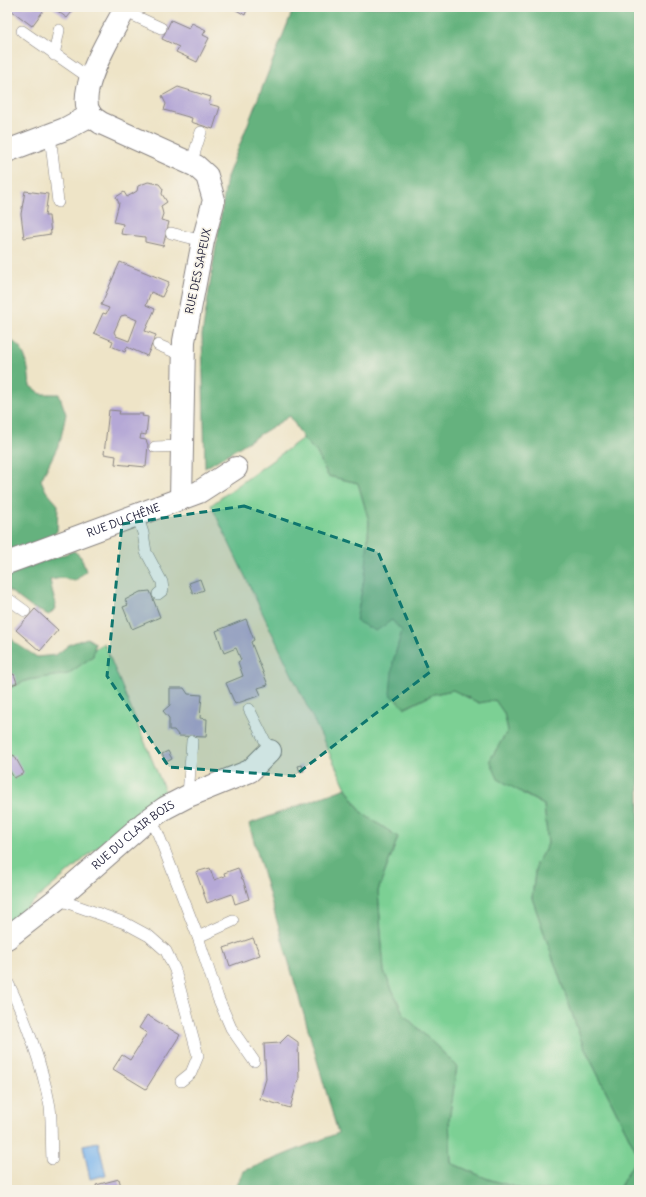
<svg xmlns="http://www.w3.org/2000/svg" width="646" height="1197" font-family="Delius,sans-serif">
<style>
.green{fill:#7cd094;stroke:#4f7968}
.forest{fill:#65b27e;stroke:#446a5c}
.water{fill:#7cb5ed;stroke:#4f6c94}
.building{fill:#b5a8d6;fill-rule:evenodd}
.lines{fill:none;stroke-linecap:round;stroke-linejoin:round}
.lane-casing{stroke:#888381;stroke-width:12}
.street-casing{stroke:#888381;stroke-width:24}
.lane{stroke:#fff;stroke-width:11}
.street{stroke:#fff;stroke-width:22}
.marked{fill:#0f766e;fill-opacity:0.2;stroke:#0f766e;stroke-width:3;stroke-dasharray:8 5;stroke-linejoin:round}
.labels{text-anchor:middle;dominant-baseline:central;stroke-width:3.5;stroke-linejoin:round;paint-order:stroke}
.street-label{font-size:11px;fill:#22223b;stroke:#f7f3e8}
</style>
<rect width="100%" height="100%" fill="#f7f3e8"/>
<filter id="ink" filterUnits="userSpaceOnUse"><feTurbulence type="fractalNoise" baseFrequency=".025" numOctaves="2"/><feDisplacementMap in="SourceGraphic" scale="8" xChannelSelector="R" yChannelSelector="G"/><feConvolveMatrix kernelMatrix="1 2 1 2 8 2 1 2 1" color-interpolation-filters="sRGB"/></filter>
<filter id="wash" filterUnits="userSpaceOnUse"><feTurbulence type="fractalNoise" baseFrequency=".012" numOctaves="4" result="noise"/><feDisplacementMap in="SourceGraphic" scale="16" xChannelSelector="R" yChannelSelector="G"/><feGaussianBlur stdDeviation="0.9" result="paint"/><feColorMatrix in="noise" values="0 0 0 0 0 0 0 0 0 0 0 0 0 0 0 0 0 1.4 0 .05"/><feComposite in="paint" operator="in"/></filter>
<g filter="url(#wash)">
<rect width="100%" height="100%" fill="#eee4c7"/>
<g class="green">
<path d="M303,438l14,15 11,23 30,7 11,38 -3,48 -10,52 36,-1 10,11 -9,31 13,46 28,-14 19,-4 26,13 16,-3 9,13 4,17 -18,30 33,34 21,11 4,39 -12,20 -4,34 51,147 55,110 -20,35h-93l-37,-11 -37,-16 -2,-43 8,-54 -53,-51 -20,-43 -6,-81 20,-54 -36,-24 -16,-25 -135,-283z"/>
<path d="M104,643l63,153 -28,16 -132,112v-235l21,-9 40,-6 25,-18 1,-7z"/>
</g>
<g class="forest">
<path d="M294,7h345v1183h-21l20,-35 -55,-110 -51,-147 4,-34 12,-20 -4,-39 -46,-26 -8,-19 18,-30 -4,-17 -9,-13 -16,3 -26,-13 -19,4 -29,14 -15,-14 3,-32 9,-31 -10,-11 -16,11 -20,-10 10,-52 3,-48 -11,-38 -30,-7 -11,-23 -14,-15 -13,-22 -85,52 -3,-133 25,-158z"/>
<path d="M7,338c20,9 21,28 23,48l11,8h18l7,20 -6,28 -19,38 5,11 12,14 -1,26 -5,6 -45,16z"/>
<path d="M74,551l7,6 5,14 -11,10 -13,-3 -12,2 6,28 -7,7 -18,-8 -24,-18 2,-16z"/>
<path d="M7,616v16l8,11 22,14 19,-2 14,-11 17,-6 8,5 -2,13 -25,18 -40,6 -21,9z"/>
<path d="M346,788l16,25 36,24 -20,54 6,81 20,43 53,51 -8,54 2,43 37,16 37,11h-291l10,-19 94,-38 -89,-309z"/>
</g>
<path class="water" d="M98,1142l8,33 -16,4 -7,-34z"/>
<g id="blocks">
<g class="building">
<path d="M7,7h39l-14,19z"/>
<path d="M52,7h24l-9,11z"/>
<path d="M231,7h17l-3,8z"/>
<path d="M171,20l18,8 3,-5 14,7 -3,5 6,3 -12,24 -21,-10 3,-5 -17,-8z"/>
<path d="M178,87l33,10 -2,7 11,3 -7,22 -22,-7 1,-4 -28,-8 2,-6 -4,-8z"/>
<path d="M148,182l11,2 4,5 -1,5 5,8 -6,4 2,8 -2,6 8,2 -6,24 -18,-4v-5l-24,-3 2,-10 -9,-2 5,-19 -3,-6 8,-5 3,5 10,-6 1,-5z"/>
<path d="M25,191l23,3 -3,22h4l2,18 -27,4 -3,-24z"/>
<path d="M120,262l49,20 -7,15 -11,-5 -5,13 9,4 -10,22 11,4 -9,21 -20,-9 -2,5 -14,-6 2,-5 -19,-8 9,-20 3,1 3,-6 -8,-3zM125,315l12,5 -8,21 -13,-5 -2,-4 7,-16z"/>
<path d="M109,410l11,1 -1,3h24l-1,2 6,1 -2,18 -5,-1 -1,5 6,1 2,5 -2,22 -31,-3 1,-8 -12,-2z"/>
<path d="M200,579l4,11 -11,4 -4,-11z"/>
<path d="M150,591l10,26 -28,12 -9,-22 5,-2 -3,-5 15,-8z"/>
<path d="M35,609l23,21 -18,21 -24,-21z"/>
<path d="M246,619l8,21 -3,2 17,43 -10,3 3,7 -26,9 -9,-21 17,-7 -5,-14 3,-2 -5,-12 -12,5 -8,-22z"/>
<path d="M14,674l3,9 -10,3v-10z"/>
<path d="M170,688h14l4,6 14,1 -2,23 7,1 -1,18 -27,-1 -5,-6h-5v-12l-6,-7 7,-6z"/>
<path d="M168,751l4,8 -6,3 -4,-8z"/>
<path d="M14,755l10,18 -10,5 -7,-12v-8z"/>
<path d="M302,765l2,6 -4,1 -2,-6z"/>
<path d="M210,868l4,12 11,-4 -1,-3 14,-5 4,11h1l6,20 -14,5 -3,-10 -25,9 -11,-31z"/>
<path d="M253,938l7,17 -30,11 -6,-18z"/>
<path d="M147,1015l33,20 -34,54 -33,-20 9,-14 8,5 17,-27 -8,-5z"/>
<path d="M288,1035l10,7 1,38h-1l-8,28 -30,-9 6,-20 -2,-35 16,-1z"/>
<path d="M119,1179l3,11h-25l-1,-5z"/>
</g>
</g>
</g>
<g filter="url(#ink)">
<use href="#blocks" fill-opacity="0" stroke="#888381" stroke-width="1"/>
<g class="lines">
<defs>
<g id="lane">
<path d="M124,11l37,17"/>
<path d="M22,31l69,48"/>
<path d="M54,55l5,-25"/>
<path d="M50,135l8,67"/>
<path d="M191,164l10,-32"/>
<path d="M171,233l32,8"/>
<path d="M158,345l26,11"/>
<path d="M155,447l27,-1"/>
<path d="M137,515l6,18 3,19 16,30 1,8 -5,4"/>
<path d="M7,598l18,13"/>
<path d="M249,709l21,42"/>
<path d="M188,796l4,-55"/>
<path d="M151,818l8,18 39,101 20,61 13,30 23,33"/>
<path d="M57,899l68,24 24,13 17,15 9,19 23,86 -7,17 -10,8"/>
<path d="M198,937l35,-16"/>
<path d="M7,981c18,35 36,87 43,126 2,16 1,35 2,52"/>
</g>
<g id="street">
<path d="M126,7c-11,22 -53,85 -35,108 2,3 7,6 10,8l95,43 11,10 7,24 -11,41 -19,100 -3,158"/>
<path d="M7,151l58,-22 26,-14"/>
<path id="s1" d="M7,563l192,-71 37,-24"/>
<path id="s2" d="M7,938l50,-39 87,-76 21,-15 23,-12 62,-25 20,-20"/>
</g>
</defs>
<use href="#lane" class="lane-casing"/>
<use href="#street" class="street-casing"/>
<use href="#lane" class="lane"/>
<use href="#street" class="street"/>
</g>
</g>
<path class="marked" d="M244,506l134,46 52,120 -136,104 -125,-9 -62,-91 15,-152z"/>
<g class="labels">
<g class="street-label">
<text transform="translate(198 271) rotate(-78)">RUE DES SAPEUX</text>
<text stroke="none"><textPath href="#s1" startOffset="124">RUE DU CHÊNE</textPath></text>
<text stroke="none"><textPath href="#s2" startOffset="163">RUE DU CLAIR BOIS</textPath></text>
</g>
</g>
<rect width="646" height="1197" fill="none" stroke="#f7f3e8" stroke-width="24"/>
</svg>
